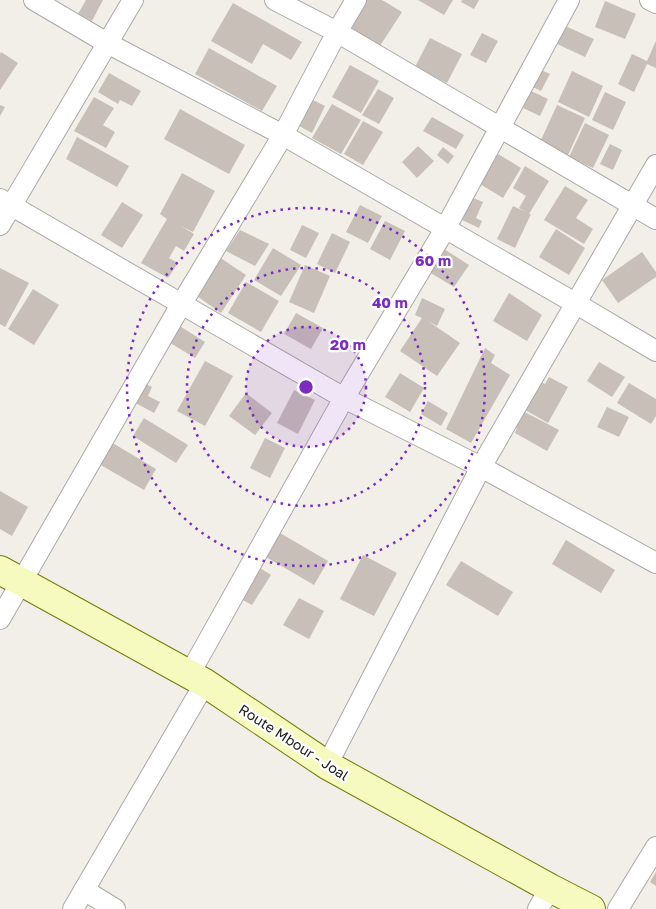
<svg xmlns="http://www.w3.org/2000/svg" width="656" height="909" font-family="'Golos Text',sans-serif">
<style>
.building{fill:#c7bfb8}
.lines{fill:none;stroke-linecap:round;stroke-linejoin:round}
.minor-casing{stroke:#a9a9a9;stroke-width:22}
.secondary-casing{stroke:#707d05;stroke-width:30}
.minor{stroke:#fff;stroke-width:20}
.secondary{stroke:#f7fabf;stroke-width:28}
.ring{fill:none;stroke:#7b2cbf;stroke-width:2.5;stroke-dasharray:2.5 5}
.labels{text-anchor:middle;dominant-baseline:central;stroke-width:4.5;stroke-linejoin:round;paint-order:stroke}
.street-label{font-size:14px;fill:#222;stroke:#fff}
.centre{fill:#7b2cbf;stroke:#fff;stroke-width:2.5}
.ring-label{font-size:15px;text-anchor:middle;font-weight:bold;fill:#7b2cbf;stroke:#fff;stroke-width:4.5;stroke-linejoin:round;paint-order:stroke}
</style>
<rect width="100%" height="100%" fill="#f2efe9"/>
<g class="building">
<path d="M86,0h17l-11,21 -14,-7z"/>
<path d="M365,0h17l20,12 -24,37 -31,-20z"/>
<path d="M418,0h35l-9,15z"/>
<path d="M462,0h17l-5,9 -13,-7z"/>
<path d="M605,1l31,13 -11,25 -30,-12z"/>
<path d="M233,3l69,39 -11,18 -28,-16 -11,20 -41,-23z"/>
<path d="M563,25l31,14 -9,18 -30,-14z"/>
<path d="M482,33l16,8 -12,22 -16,-8z"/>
<path d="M430,38l32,16 -15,29 -32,-16z"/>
<path d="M656,41v27l-9,-4 -13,28 -16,-8 14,-30 15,7z"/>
<path d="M209,48l68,38 -15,25 -67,-37z"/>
<path d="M1,52l17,11 -18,27v-36z"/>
<path d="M350,65l29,16 -18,32 -29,-16z"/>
<path d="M541,70l9,4 -9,17 -8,-4z"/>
<path d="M572,71l31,15 -14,31 -31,-15z"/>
<path d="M109,73l32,18 -9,15 -12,-6 -2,4 -20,-12z"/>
<path d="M378,89l16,9 -15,26 -17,-9z"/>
<path d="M531,91l17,8 -8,17 -17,-8z"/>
<path d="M605,92l21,10 -13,28 -21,-10z"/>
<path d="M94,97l20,11 -11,17 12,7 -9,16 -32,-17z"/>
<path d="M313,100l12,6 -13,27 -13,-7z"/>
<path d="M332,104l29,16 -20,34 -29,-16z"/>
<path d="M0,105l5,2 -5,9z"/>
<path d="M557,105l28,13 -17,37 -28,-13z"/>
<path d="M180,109l65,36 -16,29 -65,-35z"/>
<path d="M432,117l32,18 -8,14 -33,-18z"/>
<path d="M363,121l20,11 -20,33 -19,-11z"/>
<path d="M585,123l24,12 -16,33 -24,-11z"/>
<path d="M77,137l52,29 -12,21 -51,-28z"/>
<path d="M610,144l12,6 -9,20 -13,-6z"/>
<path d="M418,146l16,15 -17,17 -15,-16z"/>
<path d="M443,147l11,9 -6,8 -11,-9z"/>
<path d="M498,154l23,14 -18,30 -23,-14z"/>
<path d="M525,166l24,15 -20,33h2l-16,34 -18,-9 16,-33 13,6 -7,-4 7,-12 -13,-8z"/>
<path d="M182,173l33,18 -22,41 -12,-6 13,8 -10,17 -8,-5 -7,12 9,5 -10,15 -27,-15 26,-44 -7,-5z"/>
<path d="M565,186l23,14 -12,18 17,11 -9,15 -40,-24z"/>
<path d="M473,198l10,4 -7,16 6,3 -3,7 -17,-8z"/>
<path d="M122,202l21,13 -21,33 -21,-13z"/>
<path d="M360,205l22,11 -14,27 -22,-11z"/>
<path d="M385,221l20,10 -15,29 -20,-11z"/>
<path d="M302,225l17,8 -13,25 -16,-8z"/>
<path d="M556,229l29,19 -16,27 -30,-18z"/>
<path d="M240,230l29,14 -14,22 -29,-15z"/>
<path d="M332,233l18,9 -15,31 -18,-9z"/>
<path d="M273,248l28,17 -20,31 -27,-16z"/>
<path d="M444,249l25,16 -15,22 -25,-15z"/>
<path d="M642,252l14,20v5l-38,26 -16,-23z"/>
<path d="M219,257l27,18 -25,38 -27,-19z"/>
<path d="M305,265l25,11 -16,37 -25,-11z"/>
<path d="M0,268l29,15 -24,44 -5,-3z"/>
<path d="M246,282l33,19 -18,31 -33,-19z"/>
<path d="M33,289l26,16 -25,40 -26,-16z"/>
<path d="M509,293l33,22 -15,26 -34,-20z"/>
<path d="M422,298l23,11 -8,17 -9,-5 32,22 -23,33 -37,-25 22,-33 -7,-3z"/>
<path d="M296,313l27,15 -12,21 -27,-15z"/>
<path d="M178,325l27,17 -10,16 -28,-17z"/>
<path d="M485,348l10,7 -4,8 19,12 -39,68 -25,-14z"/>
<path d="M205,361l28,15 -28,50 -28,-15z"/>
<path d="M599,362l26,15 -13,20 -25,-16z"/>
<path d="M400,373l24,15 -14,24 -25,-15z"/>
<path d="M549,377l19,10 -20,36 -28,-16 15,-28 10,5z"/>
<path d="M142,382l10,5 -4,9 12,6 -6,11 -22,-12z"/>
<path d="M629,383l27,16v17l-5,8 -34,-21z"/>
<path d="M294,390l21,10 -17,34 -21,-11z"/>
<path d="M246,393l26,20 -17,22 -26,-19z"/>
<path d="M428,401l20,12 -7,13 -20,-12z"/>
<path d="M607,407l22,10 -10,20 -22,-10z"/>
<path d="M517,408l42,22 -12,21 -32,-18 2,-5 -8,-4z"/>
<path d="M144,418l44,27 -12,18 -43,-27z"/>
<path d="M265,438l20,10 -15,30 -20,-10z"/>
<path d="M111,442l45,27 -12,21 -45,-26z"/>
<path d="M0,491l28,16 -16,29 -12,-7z"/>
<path d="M280,533l48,28 -14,24 -48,-28z"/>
<path d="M566,540l49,30 -14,23 -49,-29z"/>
<path d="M363,555l34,18 -23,43 -34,-17z"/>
<path d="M461,561l52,31 -15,24 -52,-31z"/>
<path d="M260,568l11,7 -19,30 -11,-6z"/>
<path d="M299,598l25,13 -15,28 -26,-14z"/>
<path d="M656,872v14l-6,-4z"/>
</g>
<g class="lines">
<defs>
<g id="minor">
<path d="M34,0l73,43 176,92 292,168 81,48"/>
<path d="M275,0l62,32 319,187"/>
<path d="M650,0l6,3"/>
<path d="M0,199l344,199 137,69 175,96"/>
<path d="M0,225l133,-225"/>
<path d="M0,619l182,-316 101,-168 54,-103 19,-32"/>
<path d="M189,675l155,-277 101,-169 124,-229"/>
<path d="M327,765l154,-298 175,-302"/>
<path d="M84,890l31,19"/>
<path d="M73,909l132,-226"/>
<path d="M538,909l12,-21"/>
<path d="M618,909l38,-62"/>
</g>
<path id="secondary" d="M0,570l205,113 122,82 223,123 41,21"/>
</defs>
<use href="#minor" class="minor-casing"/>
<use href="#secondary" class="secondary-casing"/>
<use href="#minor" class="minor"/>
<use href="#secondary" class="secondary"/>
</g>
<circle cx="306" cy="387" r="60" fill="#7b2cbf" fill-opacity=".12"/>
<g class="ring">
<circle cx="306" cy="387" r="60"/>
<circle cx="306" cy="387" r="119"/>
<circle cx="306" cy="387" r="179"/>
</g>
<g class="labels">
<g class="street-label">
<text transform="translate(294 742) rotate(33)">Route Mbour - Joal</text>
</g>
</g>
<circle cx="306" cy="387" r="8" class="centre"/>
<g class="ring-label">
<text x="433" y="266">60 m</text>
<text x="390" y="308">40 m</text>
<text x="348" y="350">20 m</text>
</g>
</svg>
